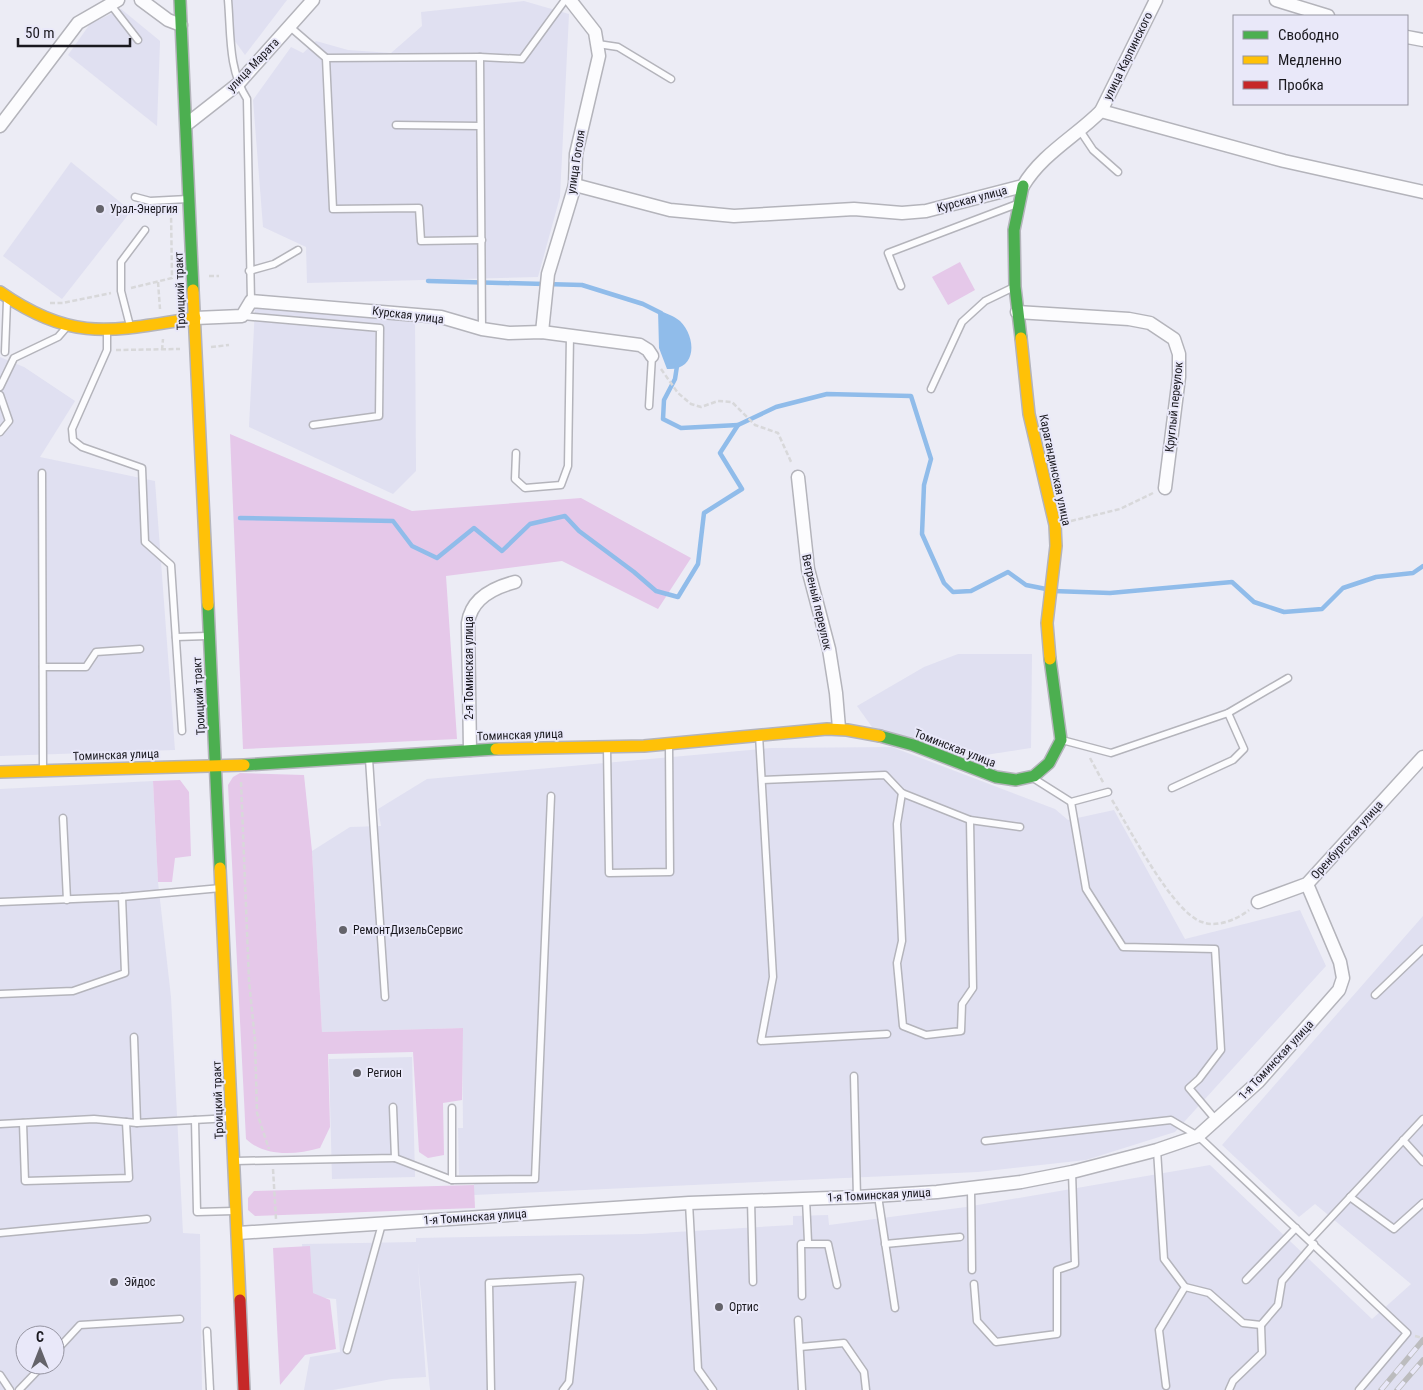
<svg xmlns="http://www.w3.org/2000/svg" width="1423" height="1390" font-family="'Roboto Condensed',sans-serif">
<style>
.built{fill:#e0e0f1;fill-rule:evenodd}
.green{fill:#e5c8e9}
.water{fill:#90bcea}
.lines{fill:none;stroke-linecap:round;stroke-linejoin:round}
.stream{stroke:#90bcea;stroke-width:4.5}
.lane-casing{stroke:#b4b4bb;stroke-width:9}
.street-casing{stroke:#b4b4bb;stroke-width:15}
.fast-casing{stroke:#b4b4bb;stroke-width:14}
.slow-casing{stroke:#b4b4bb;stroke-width:14}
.jam-casing{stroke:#b4b4bb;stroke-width:14}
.path{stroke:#d8d8da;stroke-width:2.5;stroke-dasharray:5 2.5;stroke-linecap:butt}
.lane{stroke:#fcfcfe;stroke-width:6}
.street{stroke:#fcfcfe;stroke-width:12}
.fast{stroke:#4caf50;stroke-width:11}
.slow{stroke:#ffc107;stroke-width:11}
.jam{stroke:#c62828;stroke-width:11}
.rail-casing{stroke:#bcbcbe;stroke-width:5.5}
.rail{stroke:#e9e8f9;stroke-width:4;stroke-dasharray:11;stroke-linecap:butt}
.poi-dot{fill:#64636a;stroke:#e9e8f9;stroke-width:2}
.labels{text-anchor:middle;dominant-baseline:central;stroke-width:4;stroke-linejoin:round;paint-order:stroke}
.street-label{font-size:12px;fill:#1a191f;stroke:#e9e8f9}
.poi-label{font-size:12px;fill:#1a191f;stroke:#e9e8f9;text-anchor:start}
</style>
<rect width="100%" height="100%" fill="#ececf5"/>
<g class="built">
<path d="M226,0h61l-42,55 -16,-22z"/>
<path d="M524,1l45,13 -9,183 -22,80 -231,6 -1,-36 -43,-20 -10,-127 38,-53 12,6 13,-12 32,9 43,3 31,-27 -1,-14z"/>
<path d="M121,9l39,32 -3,85 -89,-71 22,-31z"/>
<path d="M71,162l60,49 -69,88 -59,-43z"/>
<path d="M255,308l160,13 1,150 -23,23 -144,-67z"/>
<path d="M0,357l24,10 51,34 -35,56 115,24 20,269 -175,6z"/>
<path d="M958,654h74l-1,94 -52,8 -107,-29 -15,-21 67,-39z"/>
<path d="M892,747l163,62 13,11 46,-10 71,129 115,-29 26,56 -151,166 -89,28 -108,12 -504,23v-20h-15l-1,-47h5l-1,-100 -140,4 -10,-181 38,-24 31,-1 -3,-17 49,-30 344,-31z"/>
<path d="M153,781l5,101 13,115 12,236 17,1 2,156h-202v-601zM25,1335h30v30h-30z"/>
<path d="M1423,916v474h-993l-12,-127 8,114 -34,2 -59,11h-29l6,-33 30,-5 -4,-53 -31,-3 -3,-52 114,-2v-4l226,-4 151,-9v-9l35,-1 1,10 137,-18 244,-42 162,154 39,-35 -96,-80 -16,13 -77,-72z"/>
<path d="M412,1057l3,120 -83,2 -3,-120z"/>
</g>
<g class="green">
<path d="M960,262l15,28 -27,15 -16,-28z"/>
<path d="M230,434l182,77 169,-13 110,60 -33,51 -96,-48 -116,15 11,163 -214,10z"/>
<path d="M240,773l64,2 8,76 10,181 141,-4 -1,72 -19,3 1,52 -16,3 -9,-6 -6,-100 -85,2 2,73 -10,21c-25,7 -55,9 -74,-9l-18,-354 5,-8z"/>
<path d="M180,780l9,12 2,64 -16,2 -3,24h-14l-5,-101z"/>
<path d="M474,1185l1,23 -220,8 -7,-6v-12l6,-7z"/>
<path d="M310,1246l3,47 17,7 6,49 -31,6 -25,30 -7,-137z"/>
</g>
<path class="water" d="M658,310c7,3 16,6 22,11 17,17 17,50 -13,48l-8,-21z"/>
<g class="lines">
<g class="stream">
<path d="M428,281l154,4 61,19 18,9"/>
<path d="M677,366l-2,13 -11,21 -1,19 18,9 57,-3"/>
<path d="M240,518l153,3 19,25 25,12 37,-30 28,23 28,-27 35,-8 14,15 55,41 22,19 22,6 20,-33 6,-51 38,-24 -22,-36 18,-28 38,-18 51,-13 84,2 20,63 -7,26 -2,49 22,49 9,9 18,-1 37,-19 18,13 20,4"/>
<path d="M1053,591l57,2 122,-11 22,20 30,10 38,-3 21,-21 33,-11 37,-4 10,-7"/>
</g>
<defs>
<g id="lane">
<path d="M228,0c3,34 0,69 19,99l4,202"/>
<path d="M111,5l27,35"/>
<path d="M289,26l37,32 7,151 86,-1 2,33 61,-1"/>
<path d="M598,44l20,3 53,32"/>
<path d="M480,57l42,2 43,-59"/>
<path d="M326,58l154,-1 2,272"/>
<path d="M396,125l84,1"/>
<path d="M1081,132l12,18 25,22"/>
<path d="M135,197l15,4 38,-2"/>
<path d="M249,271l25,-7 24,-14"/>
<path d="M901,286l-13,-33 129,-49"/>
<path d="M242,316l138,12 -1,88 -66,9"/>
<path d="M130,326l-9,-35v-29l24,-32"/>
<path d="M107,330v20l-35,79 1,11 9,7 60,21 3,74 26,23 11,166"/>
<path d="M5,352l2,-51"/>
<path d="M0,387l14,-29 44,-21 7,-8"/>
<path d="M931,389l31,-67 23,-21 29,-14"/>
<path d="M0,395l9,26 -9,11"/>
<path d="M649,406l3,-50"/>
<path d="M516,453l-1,26 10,9 36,-3 7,-19 2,-131"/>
<path d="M42,473l1,297"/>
<path d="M176,637l31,-1"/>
<path d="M43,667h43l10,-15 44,-3"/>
<path d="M759,735l14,242 -12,64 126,-7"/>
<path d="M1062,740l49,13 117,-40 60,-35"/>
<path d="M607,748l2,125 61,-1 -1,-127"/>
<path d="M369,759l16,238"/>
<path d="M1033,778l38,24 37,-10"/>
<path d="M762,780l123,-5 17,18 68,27 50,7"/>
<path d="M1172,788l61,-28 11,-11 -16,-36"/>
<path d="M902,793l-5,31 5,117 -5,22 6,63 23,9 35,-4 1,-27 11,-16 -3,-168"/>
<path d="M1071,802l15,87 37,58 92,2 6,101 -22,29 -10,9 27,32"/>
<path d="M63,818l4,82"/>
<path d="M0,902l122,-5 99,-9"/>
<path d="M0,994l73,-3 52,-18 -3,-76"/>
<path d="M1375,995l48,-46"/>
<path d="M134,1037l3,86"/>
<path d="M854,1076l3,121"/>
<path d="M452,1108v72"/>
<path d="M195,1120l2,92 37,-1"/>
<path d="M23,1123l2,58 104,-3 -3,-56"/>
<path d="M0,1124l94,-5 43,4 94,-5"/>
<path d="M1403,1140l20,22"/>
<path d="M985,1141l186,-21 27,16 209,197 -48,57"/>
<path d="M1157,1150l7,109 21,28 -26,43 7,56"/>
<path d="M395,1158l57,22 83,-1 16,-383"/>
<path d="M235,1161l160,-3 -2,-51"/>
<path d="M971,1189l1,81"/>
<path d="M878,1196l17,112"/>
<path d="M1350,1197l44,32 29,-26"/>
<path d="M806,1199l2,43"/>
<path d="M751,1200l2,82"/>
<path d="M689,1203l9,166 15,21"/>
<path d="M0,1233l147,-14"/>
<path d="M1310,1240l113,-121"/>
<path d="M885,1244l75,-7"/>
<path d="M1246,1280l50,-52"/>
<path d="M974,1284l3,37 19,21 61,-8v-64l18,-6 -3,-92"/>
<path d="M1185,1287l24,6 34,30 18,2 17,-20 4,-24 32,-37"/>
<path d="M802,1296l-1,-52h27l9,41"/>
<path d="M798,1320l4,70"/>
<path d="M207,1331l3,59"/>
<path d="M800,1347l44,-4 20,29 2,18"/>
<path d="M347,1350l35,-126"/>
<path d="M55,1352l25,-27 100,-6"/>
<path d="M0,1375l10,15"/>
<path d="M19,1390l24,-25"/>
<path d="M491,1390l-2,-107 91,-5 -11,104 -6,8"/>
<path d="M1229,1390l4,-9 29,-28 -1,-28"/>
</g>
<g id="street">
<path d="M141,0l27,20 13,5"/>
<path d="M1276,0l52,16"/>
<path d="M1407,37l16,3"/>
<path d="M1101,111l55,-111"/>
<path d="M187,124l51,-40 75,-84"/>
<path d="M0,126l78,-103 40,-23"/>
<path d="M575,185l95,25 64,6 120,-7 48,4 24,-2 97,-25c19,-32 52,-49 78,-75l183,50 139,31"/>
<path d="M1017,312l112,7 21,4 24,16 5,15v23l-14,111"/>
<path d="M195,318l47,-2 9,-15 190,16 41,12 27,4 33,-1 98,13 8,5 4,6"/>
<path d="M542,332l6,-58 27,-89 1,-31 23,-98 -4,-24 -25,-32"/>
<path d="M798,477l10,92 21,80 7,44 3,35"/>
<path d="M470,750l-2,-127c3,-24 24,-35 47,-41"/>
<path d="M1258,902l49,-18 116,-127"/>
<path d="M238,1233l451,-30 168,-6 80,-5 84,-10 51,-10 85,-22 41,-14 60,-54 81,-92 4,-12 -3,-16 -33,-78"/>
</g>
<g id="fast">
<path d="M180,0l13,290"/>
<path d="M1021,338l-6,-51 -1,-57 9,-44"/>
<path d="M208,605l12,263"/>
<path d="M880,736l33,9 83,32 20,3 18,-4 15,-13 12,-23 -11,-81"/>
<path d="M244,765l252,-16"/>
</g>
<g id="slow">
<path d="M193,290l15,315"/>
<path d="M0,292c73,51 112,39 195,26"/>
<path d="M1021,338l8,76 26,111 1,21 -9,77 3,36"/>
<path d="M496,749l148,-3 183,-17 20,1 33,6"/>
<path d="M0,772l244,-7"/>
<path d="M220,868l20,432"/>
</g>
<path id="jam" d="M240,1300l4,90"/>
</defs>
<use href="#lane" class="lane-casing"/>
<use href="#street" class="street-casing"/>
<use href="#fast" class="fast-casing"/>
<use href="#slow" class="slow-casing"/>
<use href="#jam" class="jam-casing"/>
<g class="path">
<path d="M209,276h10"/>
<path d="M158,282l2,27"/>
<path d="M131,288l41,-10 -1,-67"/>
<path d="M50,303h13l48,-10"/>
<path d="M211,347l18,-2"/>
<path d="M116,350l64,-1"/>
<path d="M162,350l1,-11"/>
<path d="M661,369l17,24 13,11 10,3 17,-6 14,1 23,23 23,8 14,31"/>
<path d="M1071,521l49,-12 33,-16"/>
<path d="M1090,758l14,26"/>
<path d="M241,782l8,199 6,59 2,73 12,36"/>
<path d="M1112,800c18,29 60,112 90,122 15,6 36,-3 47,-12"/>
<path d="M273,1169l3,50"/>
<path d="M1415,1336l8,2"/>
</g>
<use href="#lane" class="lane"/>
<use href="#street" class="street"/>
<use href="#fast" class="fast"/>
<use href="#slow" class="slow"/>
<use href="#jam" class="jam"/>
<defs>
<g id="rail">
<path d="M1381,1390l42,-50"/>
<path d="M1397,1390l26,-30"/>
</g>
</defs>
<use href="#rail" class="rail-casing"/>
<use href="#rail" class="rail"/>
</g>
<g class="poi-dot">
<circle cx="100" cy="209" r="5"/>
<circle cx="343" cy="930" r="5"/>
<circle cx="357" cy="1073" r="5"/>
<circle cx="114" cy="1282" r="5"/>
<circle cx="719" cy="1307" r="5"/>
</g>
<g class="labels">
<g class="street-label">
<text transform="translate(1128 56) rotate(-64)">улица Карпинского</text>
<text transform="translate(253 65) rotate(-46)">улица Марата</text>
<text transform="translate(576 162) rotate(-81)">улица Гоголя</text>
<text transform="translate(972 199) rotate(-15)">Курская улица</text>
<text transform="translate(180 291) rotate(-92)">Троицкий тракт</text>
<text transform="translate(408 315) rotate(7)">Курская улица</text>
<text transform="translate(1174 407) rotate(-84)">Круглый переулок</text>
<text transform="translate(1055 470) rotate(78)">Карагандинская улица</text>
<text transform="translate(817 602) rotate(77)">Ветреный переулок</text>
<text transform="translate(469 668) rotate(-90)">2-я Томинская улица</text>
<text transform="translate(199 696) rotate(-93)">Троицкий тракт</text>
<text transform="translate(520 735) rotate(-2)">Томинская улица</text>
<text transform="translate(955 748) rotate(21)">Томинская улица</text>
<text transform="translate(116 755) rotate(-2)">Томинская улица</text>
<text transform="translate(1347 840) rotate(-48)">Оренбургская улица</text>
<text transform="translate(1276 1060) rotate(-47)">1-я Томинская улица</text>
<text transform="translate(218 1100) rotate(-92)">Троицкий тракт</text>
<text transform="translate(879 1195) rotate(-3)">1-я Томинская улица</text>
<text transform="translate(475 1217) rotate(-4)">1-я Томинская улица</text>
</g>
<g class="poi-label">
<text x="110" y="209">Урал-Энергия</text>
<text x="353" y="930">РемонтДизельСервис</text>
<text x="367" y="1073">Регион</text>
<text x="124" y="1282">Эйдос</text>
<text x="729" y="1307">Ортис</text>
</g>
</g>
<rect x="1233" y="15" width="175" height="90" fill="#e9e8f9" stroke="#9695a2"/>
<rect x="1243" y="31" width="25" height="8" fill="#4caf50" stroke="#9695a2"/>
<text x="1278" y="40" font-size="15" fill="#1a191f">Свободно</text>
<rect x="1243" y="56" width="25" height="8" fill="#ffc107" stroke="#9695a2"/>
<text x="1278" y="65" font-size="15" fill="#1a191f">Медленно</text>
<rect x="1243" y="81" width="25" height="8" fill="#c62828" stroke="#9695a2"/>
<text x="1278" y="90" font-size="15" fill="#1a191f">Пробка</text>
<g transform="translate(40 1350)"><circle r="24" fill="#e9e8f9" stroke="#9695a2"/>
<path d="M0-4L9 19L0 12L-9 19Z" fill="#64636a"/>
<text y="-8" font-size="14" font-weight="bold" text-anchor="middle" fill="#1a191f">С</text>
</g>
<path d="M18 38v8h112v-8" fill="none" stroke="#1a191f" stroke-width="2.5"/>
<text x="25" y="38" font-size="15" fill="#1a191f" stroke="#e9e8f9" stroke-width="4" paint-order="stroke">50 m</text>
</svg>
